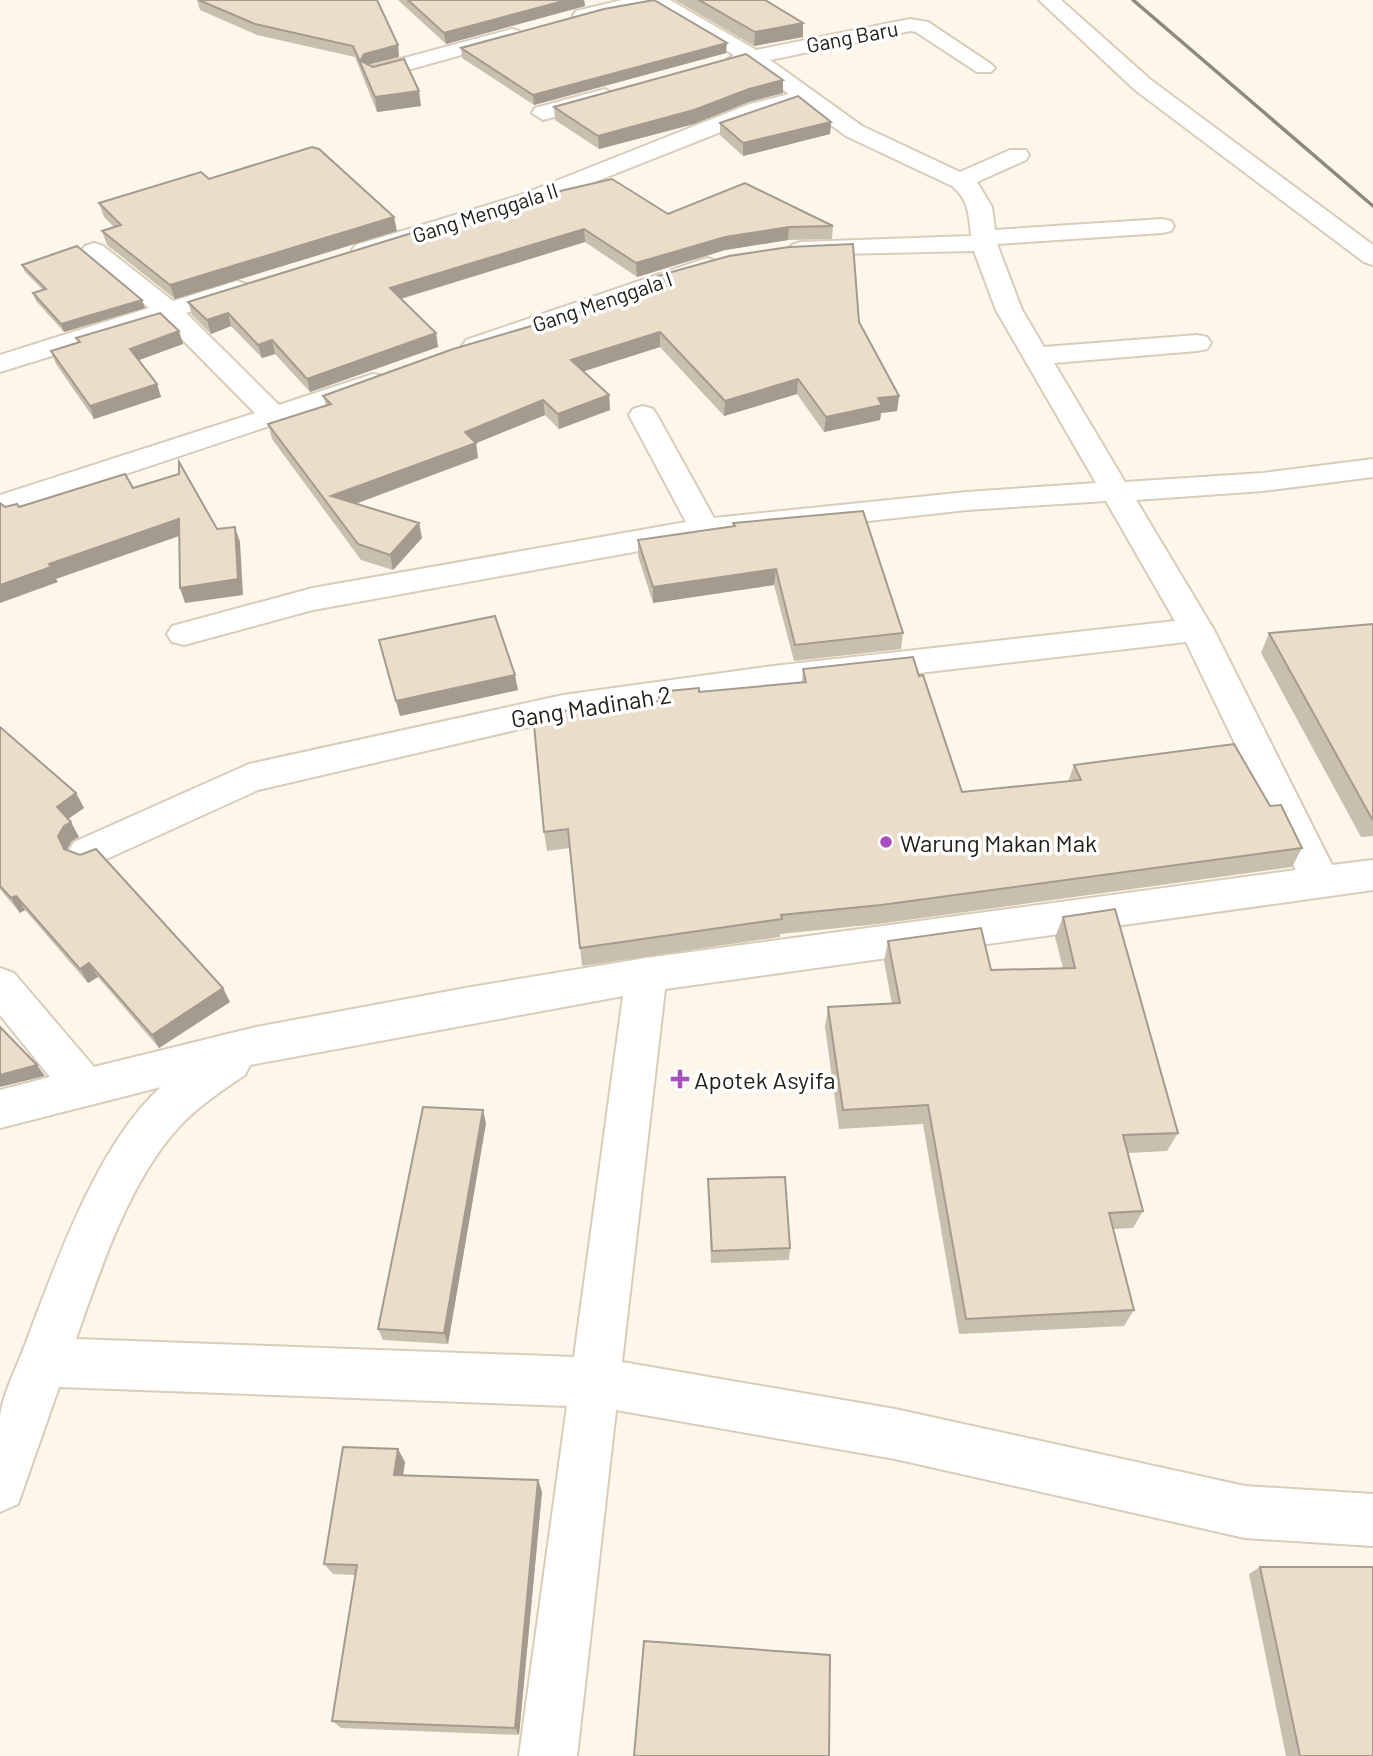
<svg xmlns="http://www.w3.org/2000/svg" width="1373" height="1756" font-family="Barlow,sans-serif">
<style>
.lines{fill:none;stroke-linecap:round;stroke-linejoin:round}
.minor-casing{stroke:#d9cdba;stroke-width:4}
.minor{fill:#fff;fill-rule:evenodd}
.rail{stroke:#8e897f;stroke-width:3.5}
.wall{fill:#c9bfaf}
.shaded-wall{fill:#a49b8e}
.building{fill:#eadecb;stroke:#a49b8e;stroke-width:2}
.poi-dot{fill:#a64fbd;stroke:#fff;stroke-width:2.5}
.labels{text-anchor:middle;dominant-baseline:central;stroke-width:7;stroke-linejoin:round;paint-order:stroke}
.far-street-label{font-size:21px;fill:#242019;stroke:#fff}
.street-label{font-size:24px;fill:#242019;stroke:#fff}
.poi-label{font-size:24px;fill:#242019;stroke:#fff;text-anchor:start}
</style>
<rect width="100%" height="100%" fill="#fdf6ea"/>
<g class="lines">
<defs>
<g id="minor">
<path d="M622,0h48l86,50 154,-31 18,3 63,42 4,4 -4,4h-14l-61,-40 -6,-1 -140,29 92,66 98,46 50,-22h16l3,5 -3,5 -49,22 15,25 3,23 167,-11 9,2 3,5 -3,5 -9,2 -165,11 25,66 22,37 153,-12 10,2 4,6 -4,6 -10,2 -143,12 71,119 138,-9 110,-14v18l-110,14 -127,9 78,130 118,235 41,-5v30l-708,99 -43,373 273,47 350,77 128,8v52l-128,-8 -350,-79 -279,-49 -39,346h-58l48,-350 -508,-19 -41,117 -18,8c0,-31 0,-66 0,-96 3,-23 17,-49 25,-71 30,-79 72,-201 136,-258l-161,41v-38l50,-13 -50,-62v-47l14,5 80,94 162,-40 215,-40 175,-29 650,-88 -110,-228 -413,48 -210,29 -305,71 -158,72 -13,5 -13,-5 -6,-10 6,-10 175,-78 314,-69 210,-29 402,-45 -69,-120 -139,9 -262,29 -392,71 -129,35 -12,-3 -5,-8 5,-8 141,-38 373,-66 -57,-107 4,-6 10,-3 10,3 4,6 57,103 253,-26 129,-9 -100,-173 -22,-59 -182,4 -4,-5 4,-5 9,-3 170,-6c-2,-21 -2,-36 -19,-50l-106,-50 -44,-32 -36,10 -232,92 -160,49h-18l-4,-5 4,-5 162,-49 232,-92 39,-10 -41,-30h-18l-3,-4 7,-5 -78,-47 -12,-1 -61,14 -10,-6 3,-4zM623,996l-49,361 -498,-18c24,-69 53,-157 102,-211 19,-21 43,-37 67,-53l5,-10z"/>
<path d="M1039,0h22l90,80 222,165v20l-9,-3 -229,-172z"/>
<path d="M512,29l7,2 3,4 -3,4 -144,40 -11,-6 3,-5z"/>
<path d="M605,89l11,7 -3,5 -70,19 -11,-7 3,-5z"/>
<path d="M94,243l9,3 70,55 64,-20 9,3 4,5 -4,5 -60,19 93,92 94,-31 10,2 4,6 -4,6 -383,128v-21l255,-82 -91,-92 -164,51v-17l149,-47 -64,-52 -4,-5 4,-5z"/>
<path d="M707,258l9,3 4,5 -4,5 -230,81h-20l-4,-6 4,-6z"/>
</g>
</defs>
<use href="#minor" class="minor-casing"/>
<use href="#minor" class="minor"/>
<path class="rail" d="M1133,0l240,206"/>
</g>
<g class="wall">
<path d="M197,0h180l21,45 1,12 -30,8 52,41 -44,6 -22,-55 -98,-22 -57,-25z"/>
<path d="M398,0h186l1,6 -139,38z"/>
<path d="M675,0h90l38,23v14l-49,9z"/>
<path d="M461,48l265,5 -192,52 -72,-47z"/>
<path d="M783,93l-34,9 -55,22 -95,25 -44,-29 -1,-13z"/>
<path d="M831,122l-1,12 -87,22 -23,-21v-12z"/>
<path d="M209,179l188,52 -222,68 -68,-54 -5,-14 12,-4 -10,-10 -5,-14z"/>
<path d="M543,195l125,19 165,12 -1,13 -44,1 -63,10 -88,27 -52,-35 -184,57 35,34 2,14 -128,45 -35,-38 -13,4 -31,-32 -20,8 -19,-19 -4,-13 355,-104z"/>
<path d="M22,265l123,43 -81,24 -28,-31 -3,-8 10,-3 -18,-18z"/>
<path d="M658,276l201,46 40,74 -2,15 -16,2 -1,7 -56,12 -27,-38 -73,22 -64,-69 -77,24 26,24 1,15 -51,19 -14,-14 -69,28 2,15 -122,46 63,19 3,15 -29,32 -32,-10 -89,-121 -4,-15 58,-19 -3,-9 335,-107z"/>
<path d="M179,331l4,13 -45,16 19,24 4,13 -67,22 -38,-55 -5,-13 27,-9 -2,-4z"/>
<path d="M733,523l170,110 -2,16 -107,12 -20,-76 -121,18 -15,-47v-16l95,-14z"/>
<path d="M1373,624v212l-12,1 -100,-184 8,-20z"/>
<path d="M379,640l139,50 -118,26z"/>
<path d="M803,669l116,7 43,116 106,-10 6,-17 196,41 32,42 -10,19 -414,57 -98,10v3l-198,29 -12,-118 -23,3 -3,-19 115,-130 -1,-10h41l103,-10z"/>
<path d="M0,727l76,66 8,15 -16,11 11,18 -7,4 -6,9 164,152 -71,46 -61,-71 -10,6 -63,-73 -5,3 -20,-24z"/>
<path d="M1063,917l115,216 -11,18 -39,2 15,58 -10,17 -20,1 21,81 -10,16 -165,8 -36,-210 -84,5 -14,-102 3,-20 64,-3 -8,-43 4,-20 103,29 72,-2 -8,-31z"/>
<path d="M486,1123l-38,221 -65,-4 -5,-11z"/>
<path d="M708,1179l82,69 -1,12 -78,3z"/>
<path d="M405,1462l-2,14 135,4 4,12 -23,243 -178,-7 -9,-7 23,-146 -22,-1 -9,-10z"/>
<path d="M1260,1567l113,189h-87l-37,-182z"/>
</g>
<g class="shaded-wall">
<path d="M567,0h17l1,6 -139,38 -2,-11z"/>
<path d="M803,23v14l-49,9 1,-14z"/>
<path d="M727,43l-1,10 -192,52 -1,-10z"/>
<path d="M398,45l1,12 -33,8 -6,-4 4,-7z"/>
<path d="M783,80v13l-34,9 -55,22 -95,25 -1,-13 151,-47z"/>
<path d="M419,91l2,15 -44,6 -2,-15z"/>
<path d="M831,122l-1,12 -87,22v-13z"/>
<path d="M394,217l3,14 -222,68 -5,-14z"/>
<path d="M789,227l-1,13 -63,10 -88,27 -1,-14 89,-26z"/>
<path d="M584,229l1,13 -192,59 -3,-13z"/>
<path d="M142,300l3,8 -81,24 -3,-8z"/>
<path d="M228,313l3,13 -20,8 -4,-14z"/>
<path d="M179,331l4,13 -49,18 -4,-13z"/>
<path d="M660,332v15l-88,28 -1,-15z"/>
<path d="M436,333l2,14 -128,45 -3,-13z"/>
<path d="M272,340l3,14 -13,4 -4,-13z"/>
<path d="M798,379l-1,15 -73,22 1,-15z"/>
<path d="M157,384l4,13 -67,22 -4,-13z"/>
<path d="M609,395l1,15 -51,19 -1,-15z"/>
<path d="M899,396l-2,15 -16,2 -1,7 -56,12 2,-15 52,-19z"/>
<path d="M543,400l2,15 -78,32 -2,-15z"/>
<path d="M476,443l2,15 -143,53 -4,-15z"/>
<path d="M179,519l6,15 -129,45 2,3 -58,21v-18l49,-21z"/>
<path d="M419,523l3,15 -29,32 -3,-15z"/>
<path d="M235,527l5,15 3,53 -58,8 -5,-15z"/>
<path d="M776,569l-2,16 -121,18v-16z"/>
<path d="M515,675l3,15 -118,26 -4,-15z"/>
<path d="M76,793l8,15 -19,13 -8,-14z"/>
<path d="M71,822l8,15 -7,4 -6,10 6,12 -14,-27 6,-10z"/>
<path d="M16,896l9,14 -5,3 -9,-15z"/>
<path d="M89,963l9,14 -10,6 -8,-14z"/>
<path d="M223,988l7,14 -71,46 -7,-13z"/>
<path d="M37,1065l8,11 -45,11v-12z"/>
<path d="M483,1110l3,13 -38,221 -4,-11z"/>
<path d="M398,1449l7,13 -4,26 -7,-13z"/>
<path d="M538,1480l4,12 -23,243 -4,-7z"/>
</g>
<g class="building">
<path d="M199,0h178l21,45 -34,9 -4,8 -7,-16 -98,-22z"/>
<path d="M408,0h159l-123,33z"/>
<path d="M654,0l73,43 -194,52 -72,-47 143,-39z"/>
<path d="M699,0h66l38,23 -48,9z"/>
<path d="M746,54l37,26 -34,9 -55,21 -96,26 -44,-29z"/>
<path d="M404,59l15,32 -44,6 -16,-37 14,7z"/>
<path d="M798,96l33,26 -88,21 -23,-20z"/>
<path d="M312,147l7,2 75,68 -224,68 -68,-54 19,-6 -22,-22 102,-31 8,7z"/>
<path d="M612,179l56,35 77,-31 88,43 -44,1 -64,10 -89,26 -52,-34 -194,59 46,45 -129,46 -35,-39 -14,5 -30,-32 -21,7 -19,-18 224,-69 3,3 130,-38 -2,-3z"/>
<path d="M853,244l6,78 40,74 -21,2 4,7 -56,12 -28,-38 -73,22 -65,-69 -89,28 38,35 -51,19 -15,-14 -78,32 11,11 -145,53 88,27 -29,32 -32,-11 -90,-120 63,-20 -8,-8 130,-47 218,-64 -13,-9 10,-3 61,-17 60,-9z"/>
<path d="M77,246l65,54 -81,24 -28,-31 13,-4 -24,-24z"/>
<path d="M160,313l19,18 -49,18 27,35 -67,22 -39,-55 29,-9 -4,-4z"/>
<path d="M179,462l38,67 18,-2 3,52 -58,9 -1,-69 -130,45 2,3 -51,18v-82l5,4 12,-3 2,3 106,-33 8,14 46,-14z"/>
<path d="M863,511l40,122 -108,12 -19,-76 -123,18 -15,-47 97,-14 -2,-3z"/>
<path d="M495,616l20,59 -119,26 -17,-61z"/>
<path d="M1373,624v194l-1,1 -103,-186z"/>
<path d="M913,657l6,19 4,-1 39,117 119,-12 -7,-15 160,-21 36,62 11,-1 21,43 -421,57 -100,10 1,4 -202,29 -12,-119 -24,3 -11,-118 127,-13 -2,-9 41,-4v4l107,-10 -3,-13z"/>
<path d="M0,727l76,66 -19,14 14,15 -7,4 -6,10 6,13 16,6 16,-6 127,139 -71,47 -63,-72 -9,6 -64,-73 -5,2 -11,-12z"/>
<path d="M1115,909l63,224 -55,2 20,76 -34,2 25,97 -168,9 -38,-214 -85,5 -15,-103 72,-4 -12,-62 93,-13 10,42 84,-2 -12,-51z"/>
<path d="M0,1027l37,38 -37,10z"/>
<path d="M423,1107l60,3 -39,223 -66,-4z"/>
<path d="M785,1177l5,71 -78,3 -4,-72z"/>
<path d="M343,1447l55,2 -4,26 144,5 -23,248 -183,-7 25,-156 -33,-1z"/>
<path d="M1260,1567h113v189h-73z"/>
<path d="M644,1641l186,14 -1,101h-195z"/>
</g>
<g class="poi-dot">
<circle cx="886" cy="842" r="7"/>
<path d="M676.5 1068.5h7v7h7v7h-7v7h-7v-7h-7v-7h7z"/>
</g>
<g class="labels">
<g class="far-street-label">
<text transform="translate(852 36) rotate(-11)">Gang Baru</text>
<text transform="translate(485 212) rotate(-18)">Gang Menggala II</text>
<text transform="translate(602 301) rotate(-19)">Gang Menggala I</text>
</g>
<g class="street-label">
<text transform="translate(591 706) rotate(-9)">Gang Madinah 2</text>
</g>
<g class="poi-label">
<text x="900" y="842">Warung Makan Mak</text>
<text x="694" y="1079">Apotek Asyifa</text>
</g>
</g>
</svg>
